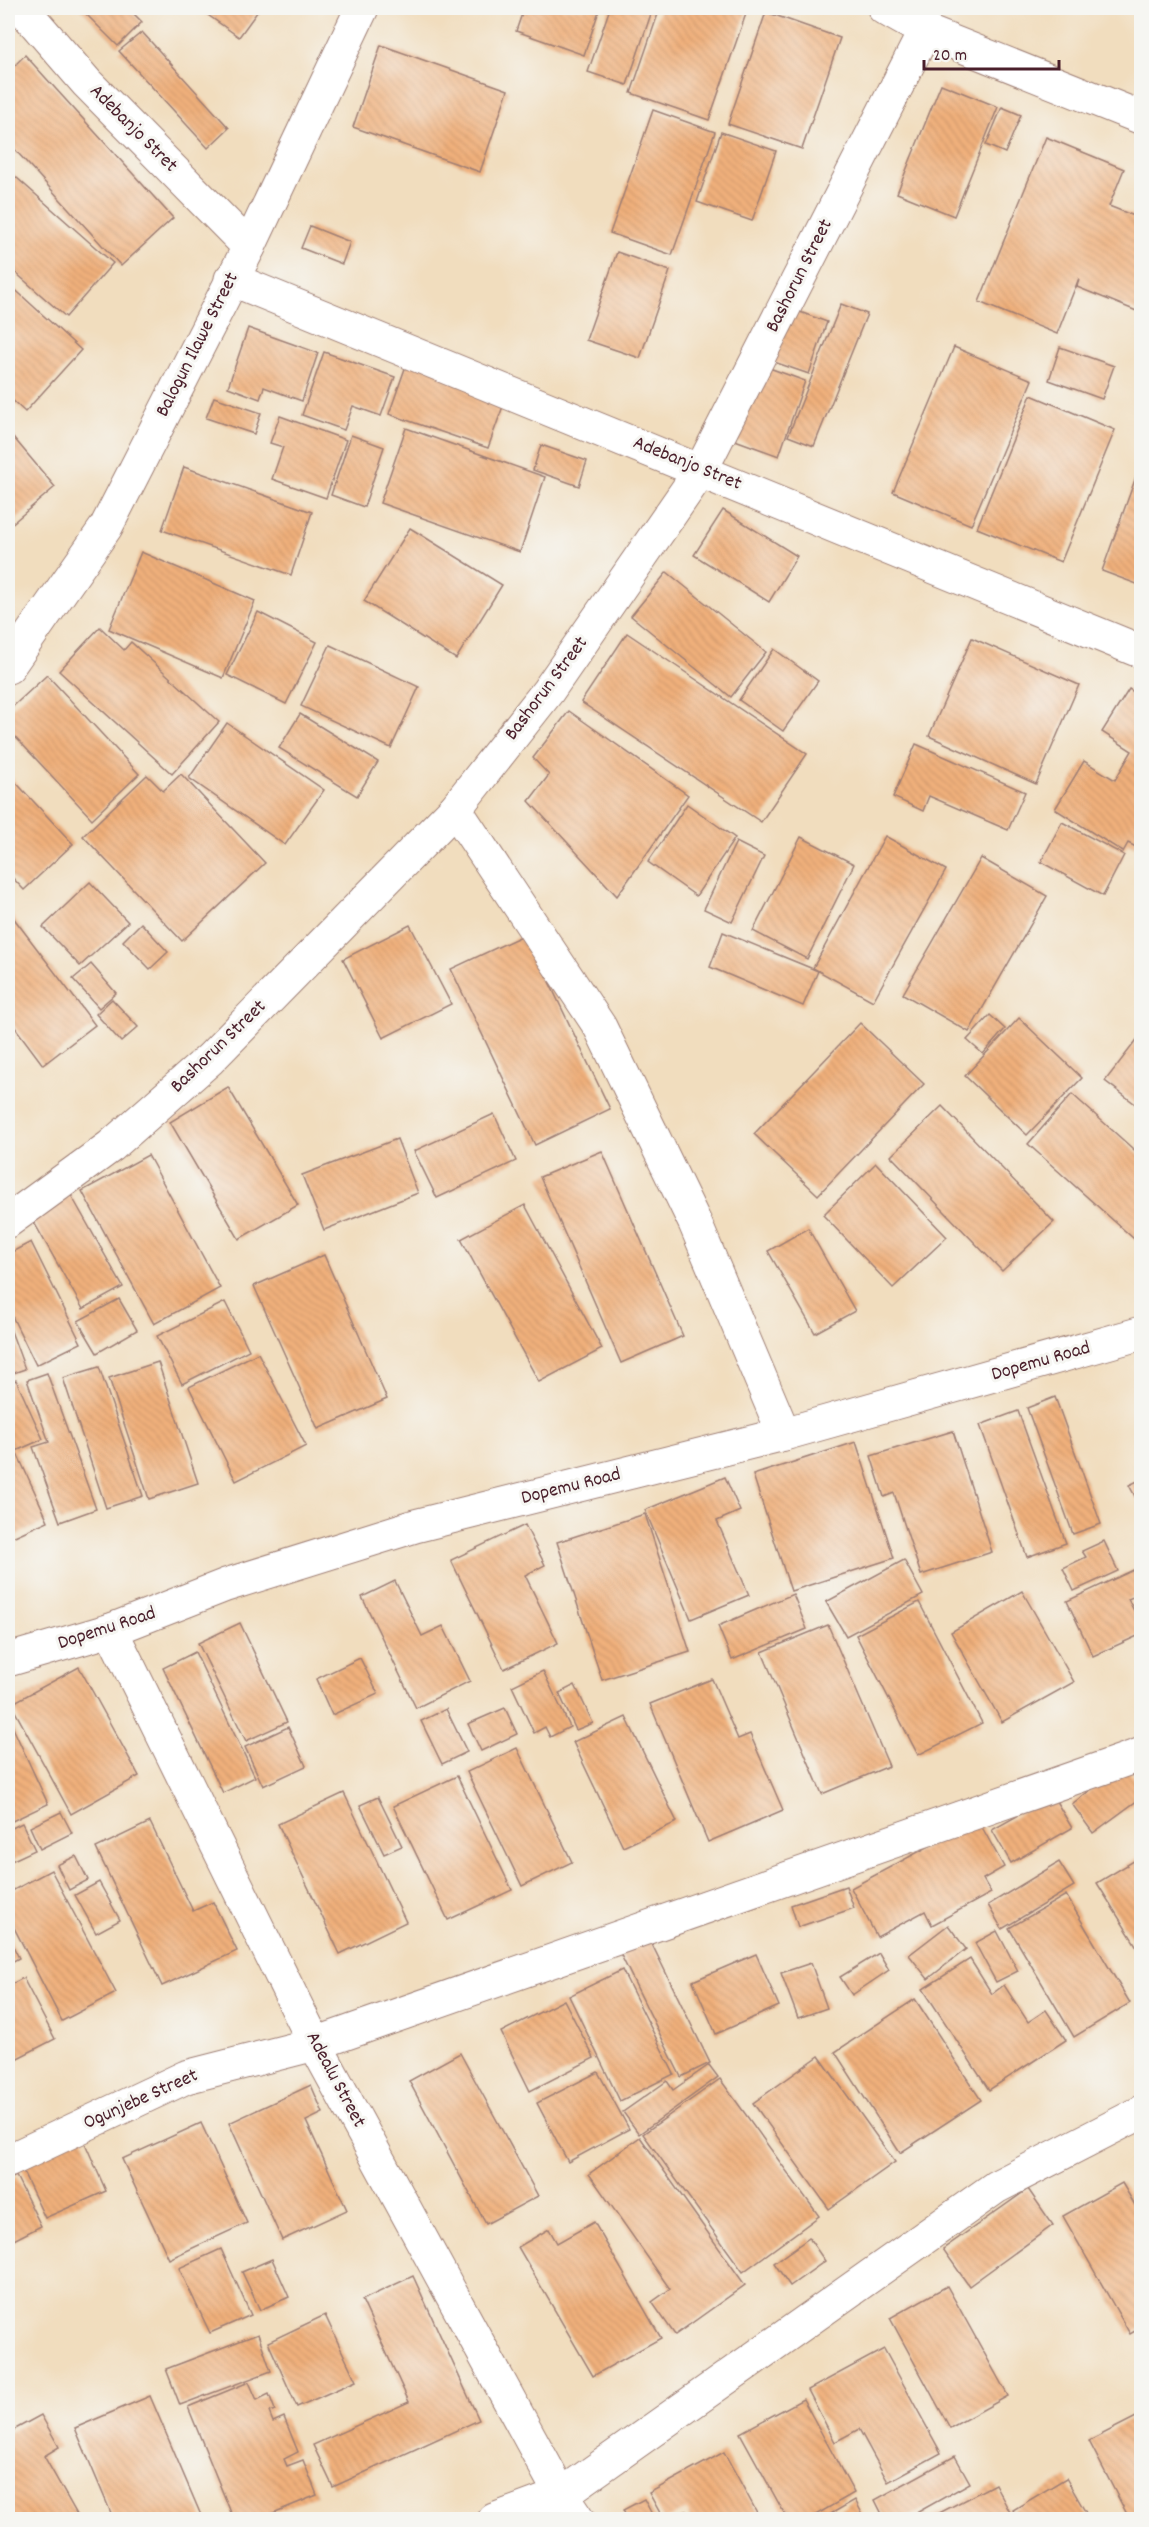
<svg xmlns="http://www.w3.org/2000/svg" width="1149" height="2527" font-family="Dekko,sans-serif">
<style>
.building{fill:url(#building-back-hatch)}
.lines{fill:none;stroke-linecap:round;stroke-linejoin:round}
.street-casing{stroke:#9e7e74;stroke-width:35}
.secondary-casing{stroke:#9e7e74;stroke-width:35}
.street{stroke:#fff;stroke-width:33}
.secondary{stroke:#fff;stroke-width:33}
.labels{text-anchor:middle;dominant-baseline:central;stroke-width:6;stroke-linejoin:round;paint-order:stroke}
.street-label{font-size:20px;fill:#4a1f2b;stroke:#f6f6f2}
</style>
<defs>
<pattern id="building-back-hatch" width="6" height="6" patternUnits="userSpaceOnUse" patternTransform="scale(1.5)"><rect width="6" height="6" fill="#f0b07b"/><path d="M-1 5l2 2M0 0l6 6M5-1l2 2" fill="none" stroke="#cf976a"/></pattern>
</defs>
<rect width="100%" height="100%" fill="#f6f6f2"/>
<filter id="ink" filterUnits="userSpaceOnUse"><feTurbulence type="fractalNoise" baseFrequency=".0167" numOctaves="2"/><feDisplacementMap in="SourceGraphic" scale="12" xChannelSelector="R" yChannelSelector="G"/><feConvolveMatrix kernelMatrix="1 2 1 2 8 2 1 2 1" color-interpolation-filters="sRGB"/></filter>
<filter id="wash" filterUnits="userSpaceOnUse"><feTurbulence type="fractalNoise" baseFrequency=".008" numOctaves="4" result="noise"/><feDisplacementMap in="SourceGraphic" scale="24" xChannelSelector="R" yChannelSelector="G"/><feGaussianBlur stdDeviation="1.35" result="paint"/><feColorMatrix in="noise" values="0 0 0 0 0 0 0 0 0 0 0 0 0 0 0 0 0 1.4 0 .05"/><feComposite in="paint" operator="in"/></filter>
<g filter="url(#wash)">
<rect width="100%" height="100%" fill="#f1ddbe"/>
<g id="blocks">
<g class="building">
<path d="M80,8h48l14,14 -24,24z"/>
<path d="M198,8h62l-21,29z"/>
<path d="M524,8h76l-16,47 -68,-24z"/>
<path d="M610,8h43l-26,77 -39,-13z"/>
<path d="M660,8h88l-39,112 -78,-27z"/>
<path d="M766,12l74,26 -38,111 -74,-25z"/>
<path d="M142,32l87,96 -21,20 -89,-97z"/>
<path d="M381,45l127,45 -28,82 -127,-45z"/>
<path d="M25,55l148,163 -52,48 -113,-124v-70z"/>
<path d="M941,84l57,23 -44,109 -57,-23z"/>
<path d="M1002,107l19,8 -16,38 -19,-8z"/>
<path d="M653,110l62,22 -43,123 -62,-22z"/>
<path d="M721,132l55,19 -24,70 -55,-19z"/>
<path d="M1046,137l78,32 -15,37 33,13v87l-3,6 -62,-25 2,-9 -22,56 -78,-32z"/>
<path d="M8,170l105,93 -47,54 -58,-51z"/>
<path d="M310,226l40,16 -8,22 -41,-16z"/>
<path d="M617,252l53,19 -30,87 -54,-18z"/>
<path d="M8,283l73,67 -56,62 -17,-16z"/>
<path d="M841,304l26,10 -53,132 -26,-10z"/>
<path d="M792,309l35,13 -18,52 -35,-12z"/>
<path d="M248,328l70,25 -16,48 -38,-14 -4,12 -32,-12z"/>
<path d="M954,347l78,33 -61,145 -78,-33z"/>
<path d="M1060,347l54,19 -12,33 -53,-19z"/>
<path d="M324,352l71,25 -14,39 -28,-10 -9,24 -42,-15z"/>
<path d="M408,360l99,35 -19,53 -99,-34z"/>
<path d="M761,365l44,16 -26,75 -44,-16z"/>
<path d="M1031,395l84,35 -54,132 -84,-34z"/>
<path d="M214,397l47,16 -7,21 -48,-16z"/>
<path d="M280,416l66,24 -20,58 -54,-19 11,-32 -13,-4z"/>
<path d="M406,428l139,49 -25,75 -140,-49z"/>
<path d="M8,431l47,56 -47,40z"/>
<path d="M351,435l33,12 -20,60 -33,-12z"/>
<path d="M541,445l46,16 -8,25 -46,-16z"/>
<path d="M1141,463h1v123l-40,-15z"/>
<path d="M184,467l128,45 -21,63 -129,-45z"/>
<path d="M723,510l74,46 -28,46 -75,-47z"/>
<path d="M410,528l92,57 -46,74 -92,-58z"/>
<path d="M141,552l114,49 -32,77 -114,-49z"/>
<path d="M667,572l99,80 -35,45 -100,-81z"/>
<path d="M258,612l59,30 -31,62 -59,-29z"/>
<path d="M100,627l24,23 7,-8 88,80 -47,52 -113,-103z"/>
<path d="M627,633l180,121 -46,68 -180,-120z"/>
<path d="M972,638l107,47 -43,99 -107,-48z"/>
<path d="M330,645l89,42 -28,61 -90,-42z"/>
<path d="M774,649l44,32 -35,50 -44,-31z"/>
<path d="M47,675l92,99 -47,45 -84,-90v-18z"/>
<path d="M1129,689l13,8v140l-6,10 -8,-4 -5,9 -68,-43 29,-48 31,19 17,-29 -30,-19z"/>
<path d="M569,711l119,84 -71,101 -88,-95 20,-26 -16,-17z"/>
<path d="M300,714l78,48 -21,34 -78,-48z"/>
<path d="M227,723l97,67 -39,55 -96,-67z"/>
<path d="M916,744l109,48 -17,38 -79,-34 -6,15 -30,-14z"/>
<path d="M8,774l65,70 -49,46 -16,-17z"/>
<path d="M181,774l84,89 -83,78 -99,-105 64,-61 16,16z"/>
<path d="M687,804l48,34 -39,58 -48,-34z"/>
<path d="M1062,822l62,33 -21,41 -62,-34z"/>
<path d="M885,836l61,34 -73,131 -60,-33z"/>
<path d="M801,837l53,27 -47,95 -54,-28z"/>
<path d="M736,842l28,14 -32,66 -28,-13z"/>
<path d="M981,858l66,38 -78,136 -66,-38z"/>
<path d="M90,882l38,40 -48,44 -37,-39z"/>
<path d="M9,912l86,113 -52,40 -35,-47z"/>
<path d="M141,923l27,29 -18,17 -27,-28z"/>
<path d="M410,925l41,79 -68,34 -40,-79z"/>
<path d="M723,932l95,39 -15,35 -93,-39z"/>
<path d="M526,934l84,175 -75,36 -84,-176z"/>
<path d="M91,964l25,29 -17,15 -26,-29z"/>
<path d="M112,999l26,28 -17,15 -25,-28z"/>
<path d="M990,1015l15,14 -22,25 -16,-14z"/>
<path d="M1019,1018l63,60 -55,57 -62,-59z"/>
<path d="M860,1023l64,61 -106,111 -64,-61z"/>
<path d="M1139,1037l3,2v70l-37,-28z"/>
<path d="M228,1087l70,118 -59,34 -69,-117z"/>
<path d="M1072,1094l70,63v89l-114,-102z"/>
<path d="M942,1106l112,116 -52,49 -111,-115z"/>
<path d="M494,1114l22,47 -79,37 -23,-47z"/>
<path d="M397,1139l21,54 -94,37 -22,-55z"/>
<path d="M602,1151l81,185 -62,27 -81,-186z"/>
<path d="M148,1155l72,133 -66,36 -72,-133z"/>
<path d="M876,1163l71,74 -54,51 -70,-73z"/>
<path d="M71,1195l52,92 -40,22 -52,-92z"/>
<path d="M525,1205l77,144 -63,33 -78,-143z"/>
<path d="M808,1228l47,83 -40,22 -47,-82z"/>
<path d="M31,1242l50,101 -45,22 -28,-57v-54z"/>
<path d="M324,1255l63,144 -69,30 -64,-143z"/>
<path d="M119,1299l18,31 -40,23 -19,-32z"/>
<path d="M225,1302l24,48 -67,34 -25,-48z"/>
<path d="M8,1323l17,46 -17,6z"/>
<path d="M258,1353l48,93 -70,35 -47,-94z"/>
<path d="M158,1362l40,121 -49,16 -40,-121z"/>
<path d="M99,1367l44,129 -37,12 -43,-130z"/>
<path d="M47,1373l49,136 -36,13 -27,-75 16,-5 -22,-62z"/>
<path d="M16,1380l27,59 -27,12 32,70 -40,18v-155z"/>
<path d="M1055,1397l46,127 -28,10 -46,-126z"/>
<path d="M1018,1411l48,132 -39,14 -47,-132z"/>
<path d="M953,1431l39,121 -71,23 -27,-82 -10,4 -13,-41z"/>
<path d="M856,1442l38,116 -103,33 -38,-116z"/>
<path d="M725,1477l15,34 -23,10 32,74 -58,24 -46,-109z"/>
<path d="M1142,1479v30l-13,-24z"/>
<path d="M645,1514l45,138 -88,28 -45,-138z"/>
<path d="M525,1525l20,40 -20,10 33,68 -54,26 -53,-109z"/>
<path d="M1104,1541l14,30 -44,20 -11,-23 23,-11 -4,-6z"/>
<path d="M904,1560l19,35 -77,41 -20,-34z"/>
<path d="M1142,1566v27l-14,6 14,27v8l-49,22 -26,-55z"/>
<path d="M395,1581l27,55 21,-10 27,55 -54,27 -54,-111z"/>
<path d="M1022,1591l52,91 -72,40 -51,-90z"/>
<path d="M793,1594l14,35 -75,31 -14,-34z"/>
<path d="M1142,1597v20l-8,-17z"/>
<path d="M919,1602l63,121 -64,32 -62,-120z"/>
<path d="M240,1623l47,99 -41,19 -48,-98z"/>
<path d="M828,1625l61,141 -67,28 -60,-142z"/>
<path d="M195,1652l60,125 -32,16 -60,-125z"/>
<path d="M360,1658l18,36 -46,21 -16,-36z"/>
<path d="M79,1667l60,109 -68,38 -60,-110z"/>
<path d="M543,1671l27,56 -20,10 -5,-10 -11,6 -22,-47z"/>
<path d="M712,1679l26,60 12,-5 33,76 -75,32 -58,-138z"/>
<path d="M575,1685l18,38 -17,7 -17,-37z"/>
<path d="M505,1708l12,26 -36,17 -13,-27z"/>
<path d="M446,1709l21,43 -25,12 -21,-43z"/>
<path d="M8,1717l40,87 -40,19z"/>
<path d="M626,1717l51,105 -54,25 -50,-105z"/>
<path d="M288,1727l18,39 -43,20 -18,-39z"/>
<path d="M517,1748l55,114 -50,24 -55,-114z"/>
<path d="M1124,1765l18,22v10l-49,36 -21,-29z"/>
<path d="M457,1776l55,114 -64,30 -55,-114z"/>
<path d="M344,1793l62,129 -66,32 -62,-130z"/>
<path d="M1053,1796l19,32 -61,35 -19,-33z"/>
<path d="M378,1797l24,49 -18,8 -24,-49z"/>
<path d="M61,1812l11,21 -32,16 -10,-22z"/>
<path d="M978,1820l26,47 -21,12 8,14 -59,32 -7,-14 -48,26 -26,-49z"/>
<path d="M150,1822l43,89 20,-9 24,49 -75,35 -66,-138z"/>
<path d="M22,1823l13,27 -26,12 -1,-32z"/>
<path d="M76,1856l12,24 -19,10 -12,-25z"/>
<path d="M1142,1856v99l-45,-72z"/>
<path d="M1059,1862l15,24 -72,43 -14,-24z"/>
<path d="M51,1870l65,123 -54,28 -54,-105v-23z"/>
<path d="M99,1882l21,38 -24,13 -21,-38z"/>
<path d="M846,1886l8,22 -56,19 -7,-22z"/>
<path d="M1066,1895l64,108 -56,34 -65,-109z"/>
<path d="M948,1925l18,24 -38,30 -19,-24z"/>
<path d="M997,1931l21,40 -22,11 -21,-39z"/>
<path d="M646,1932l64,131 -29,14 -64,-130z"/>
<path d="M8,1936l11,22 -11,6z"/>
<path d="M879,1953l10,17 -37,25 -12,-18z"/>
<path d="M756,1954l23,52 -63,28 -23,-53z"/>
<path d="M970,1959l22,35 12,-9 24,37 18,-12 20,30 -77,50 -66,-101z"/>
<path d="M811,1963l16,45 -29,10 -17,-45z"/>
<path d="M622,1970l52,104 -54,27 -51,-105z"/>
<path d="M23,1978l32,61 -47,24v-77z"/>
<path d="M915,1999l66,101 -81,53 -65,-101z"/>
<path d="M564,2000l30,58 -64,33 -29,-59z"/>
<path d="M460,2053l78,143 -52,28 -77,-143z"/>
<path d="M819,2056l76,106 -66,47 -76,-106z"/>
<path d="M709,2065l9,12 -79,57 -16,-22 44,-31 6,9z"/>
<path d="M598,2072l31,57 -61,33 -31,-59z"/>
<path d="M720,2079l99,137 -76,56 -100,-138z"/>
<path d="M311,2085l12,28 -17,8 41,89 -65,30 -53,-117z"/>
<path d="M201,2123l46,100 -78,36 -47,-100z"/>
<path d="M81,2134l25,57 -61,27 -26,-55z"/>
<path d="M640,2137l105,148 -70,50 -23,-33 18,-13 -81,-115z"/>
<path d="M16,2176l25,50 -33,17v-63z"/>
<path d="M1122,2183l20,34v110l-12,7 -67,-118z"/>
<path d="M1028,2189l25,36 -84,61 -26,-37z"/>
<path d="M594,2222l67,116 -68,38 -75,-129 31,-18 8,14z"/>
<path d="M809,2238l16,23 -35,25 -16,-23z"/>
<path d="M221,2249l30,66 -41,18 -31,-65z"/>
<path d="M272,2259l17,38 -29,13 -18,-38z"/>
<path d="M413,2276l66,144 -146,67 -20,-42 96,-43 -47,-102z"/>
<path d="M947,2286l61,110 -58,32 -60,-110z"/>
<path d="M325,2315l31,66 -59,26 -29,-65z"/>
<path d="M258,2334l13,37 -91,34 -14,-36z"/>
<path d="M884,2349l57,104 -53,29 -29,-53 -24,13 -27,-52z"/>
<path d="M249,2382l8,18 12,-6 6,16 -6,2 4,10 11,-5 14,35 -14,7 3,7 16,-6 14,35 -61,25h-22l-46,-113z"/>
<path d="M150,2396l53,124h-89l-39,-92z"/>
<path d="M803,2399l51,94 -47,27h-19l-48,-87z"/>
<path d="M1142,2414v106h-12l-41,-79z"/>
<path d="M41,2415l18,32 -15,9 36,64h-72v-87z"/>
<path d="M724,2452l37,68h-70l-5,-10 -22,10 -15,-27z"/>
<path d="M955,2456l15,27 -66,37h-19l-10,-20z"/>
<path d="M1066,2478l24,42h-72l-5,-10z"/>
<path d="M995,2484l19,36h-99l11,-6 2,5z"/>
<path d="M644,2499l11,21h-27l-5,-10z"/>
<path d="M855,2500l9,17 -5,3h-39z"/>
</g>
</g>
</g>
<g filter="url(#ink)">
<use href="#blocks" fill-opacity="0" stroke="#9e7e74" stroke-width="1.5"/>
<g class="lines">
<defs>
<g id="street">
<path d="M22,8l65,75 162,164"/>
<path d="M231,279l911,373"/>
<path d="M8,667l98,-140 143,-280 113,-239"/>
<path d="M455,809l145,218 95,196 89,211"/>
<path d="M8,1221l103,-75 99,-87 245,-250 93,-118 153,-221 224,-439"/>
<path d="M111,1630l204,414 246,451 17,25"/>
<path d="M8,2161l178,-84 129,-33 827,-290"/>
<path d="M494,2520l67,-25 435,-308 146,-75"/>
</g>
<g id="secondary">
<path d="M884,8l41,23 217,87"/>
<path d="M8,1660l103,-30 115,-45 189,-59 369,-92 358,-101"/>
</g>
</defs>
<use href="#street" class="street-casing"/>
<use href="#secondary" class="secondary-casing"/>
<use href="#street" class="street"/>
<use href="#secondary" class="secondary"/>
</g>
</g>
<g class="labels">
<g class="street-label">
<text transform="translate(133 129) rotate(45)">Adebanjo Stret</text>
<text transform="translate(800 276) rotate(-63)">Bashorun Street</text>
<text transform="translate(198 345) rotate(-63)">Balogun Ilawe Street</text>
<text transform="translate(687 464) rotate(22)">Adebanjo Stret</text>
<text transform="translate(547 689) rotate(-53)">Bashorun Street</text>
<text transform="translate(219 1047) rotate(-44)">Bashorun Street</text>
<text transform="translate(1041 1362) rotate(-16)">Dopemu Road</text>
<text transform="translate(571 1487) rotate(-14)">Dopemu Road</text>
<text transform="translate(107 1629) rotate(-18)">Dopemu Road</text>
<text transform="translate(335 2080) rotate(62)">Adealu Street</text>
<text transform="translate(141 2100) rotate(-24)">Ogunjebe Street</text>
</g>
</g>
<rect width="1149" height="2527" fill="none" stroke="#f6f6f2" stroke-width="30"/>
<path d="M924 60v9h135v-9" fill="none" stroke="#4a1f2b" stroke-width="3"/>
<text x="933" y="60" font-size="18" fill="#4a1f2b" stroke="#f6f6f2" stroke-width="4.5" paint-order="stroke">20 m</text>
</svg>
